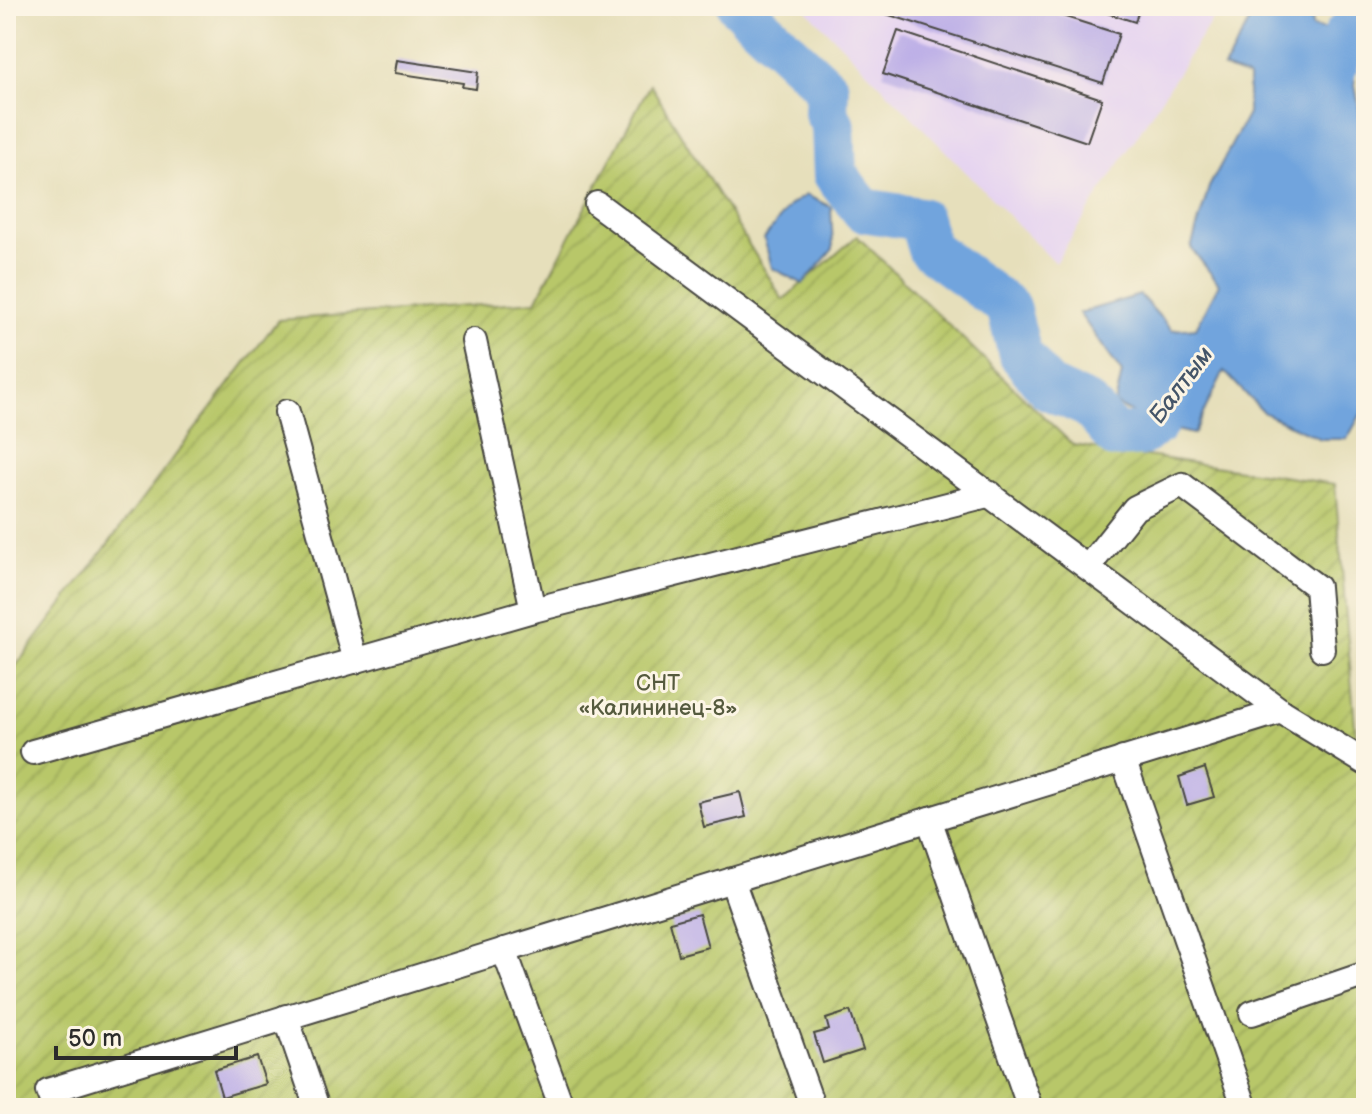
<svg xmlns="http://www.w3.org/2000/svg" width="1372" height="1114" font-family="'Balsamiq Sans',sans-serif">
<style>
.built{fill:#e5d3f1}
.garden{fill:url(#garden-furrows);stroke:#72794a;stroke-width:2}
.water{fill:#71a4dd;stroke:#4e6884;stroke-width:2}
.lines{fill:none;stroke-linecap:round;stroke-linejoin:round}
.river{stroke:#71a4dd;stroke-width:44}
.building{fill:#beb0e7}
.minor-casing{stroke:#474641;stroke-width:28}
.minor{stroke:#fff;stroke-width:24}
.labels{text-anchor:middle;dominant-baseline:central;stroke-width:6;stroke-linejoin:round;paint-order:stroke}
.park-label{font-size:22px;fill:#555a3e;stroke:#fcf5e5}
.water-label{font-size:24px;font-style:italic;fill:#445569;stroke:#fcf5e5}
</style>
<defs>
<pattern id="garden-furrows" width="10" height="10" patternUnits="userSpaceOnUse" patternTransform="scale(2)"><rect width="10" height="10" fill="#b8c769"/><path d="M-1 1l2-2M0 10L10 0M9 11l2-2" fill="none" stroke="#9eab5b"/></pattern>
</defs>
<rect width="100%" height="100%" fill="#fcf5e5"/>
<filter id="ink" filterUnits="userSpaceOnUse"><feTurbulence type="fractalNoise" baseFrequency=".0125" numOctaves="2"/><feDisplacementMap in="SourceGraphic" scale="16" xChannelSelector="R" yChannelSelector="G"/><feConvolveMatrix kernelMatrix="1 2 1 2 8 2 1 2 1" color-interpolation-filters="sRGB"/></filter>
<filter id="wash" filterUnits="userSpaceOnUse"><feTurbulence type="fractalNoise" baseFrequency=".006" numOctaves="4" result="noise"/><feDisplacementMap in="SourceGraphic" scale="32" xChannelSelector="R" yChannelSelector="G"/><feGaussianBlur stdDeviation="1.8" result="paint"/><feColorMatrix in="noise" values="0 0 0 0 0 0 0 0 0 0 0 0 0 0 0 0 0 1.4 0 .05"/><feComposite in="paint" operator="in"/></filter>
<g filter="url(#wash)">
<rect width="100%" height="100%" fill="#e6dfbb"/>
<path class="built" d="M803,6h418l-166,257z"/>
<path class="garden" d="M650,84l133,216 74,-64 216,209 262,39 22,266 9,25v333h-1360v-429l272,-359 258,-19z"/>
<g class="water">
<path d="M1258,6h52l2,21 34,7 15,84 5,7v280l-19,34h-26l-57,-26 -40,-42 -31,63 -38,-9 -40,-21 7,-31 -43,-60 61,-18 32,35 24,-2 23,-44 -28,-36 18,-61 39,-73v-37l-24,-9z"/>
<path d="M806,195l25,12 2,42 -30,35 -31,-16 -8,-29 26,-34z"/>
</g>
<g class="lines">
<g class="river">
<path d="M739,6l88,82 -1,25 7,12 2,49 28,36 57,9 9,30 79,58 12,47 28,34 41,18 26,30 27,-2 13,-9 34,-50"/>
<path d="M1328,89l18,-55 20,-17"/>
</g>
</g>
<g id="blocks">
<g class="building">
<path d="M861,6h170l88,28 -16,49z"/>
<path d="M1085,6h55l-5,16z"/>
<path d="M898,31l204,68 -15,43 -204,-68z"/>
<path d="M397,60l81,12 -2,17 -14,-2 1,-4 -68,-10z"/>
<path d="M1205,768l9,29 -27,8 -8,-28z"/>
<path d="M740,792l6,25 -42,10 -6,-25z"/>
<path d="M699,914l9,33 -29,8 -9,-33z"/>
<path d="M850,1011l13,39 -40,13 -9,-29 15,-4 -3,-11z"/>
<path d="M257,1057l9,27 -44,13 -8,-27z"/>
</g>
</g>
</g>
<g filter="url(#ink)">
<use href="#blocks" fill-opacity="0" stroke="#474641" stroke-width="2"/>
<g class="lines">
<defs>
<g id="minor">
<path d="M597,204l684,507"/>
<path d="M474,341l59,269"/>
<path d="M287,412l68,249"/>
<path d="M1088,567l47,-59 47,-23 135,102 5,62"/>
<path d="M33,752l500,-142 458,-116"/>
<path d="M1123,759l122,349"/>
<path d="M929,819l101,289"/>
<path d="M732,880l81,228"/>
<path d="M504,950l58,158"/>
<path d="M1252,1013l114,-39"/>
<path d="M286,1017l31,91"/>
<path d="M55,1108l-7,-17 1233,-380 85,52"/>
</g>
</defs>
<use href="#minor" class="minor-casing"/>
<use href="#minor" class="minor"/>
</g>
</g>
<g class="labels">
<g class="park-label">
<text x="658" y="683">СНТ<tspan x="658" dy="25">«Калининец-8»</tspan></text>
</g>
<g class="water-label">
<text transform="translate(1181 385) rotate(-53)">Балтым</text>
</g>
</g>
<rect width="1372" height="1114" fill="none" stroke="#fcf5e5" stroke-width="32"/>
<path d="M56 1046v12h180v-12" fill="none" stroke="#2b2b2b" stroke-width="4"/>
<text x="68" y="1046" font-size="24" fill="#2b2b2b" stroke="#fcf5e5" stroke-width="6" paint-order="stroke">50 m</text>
</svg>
